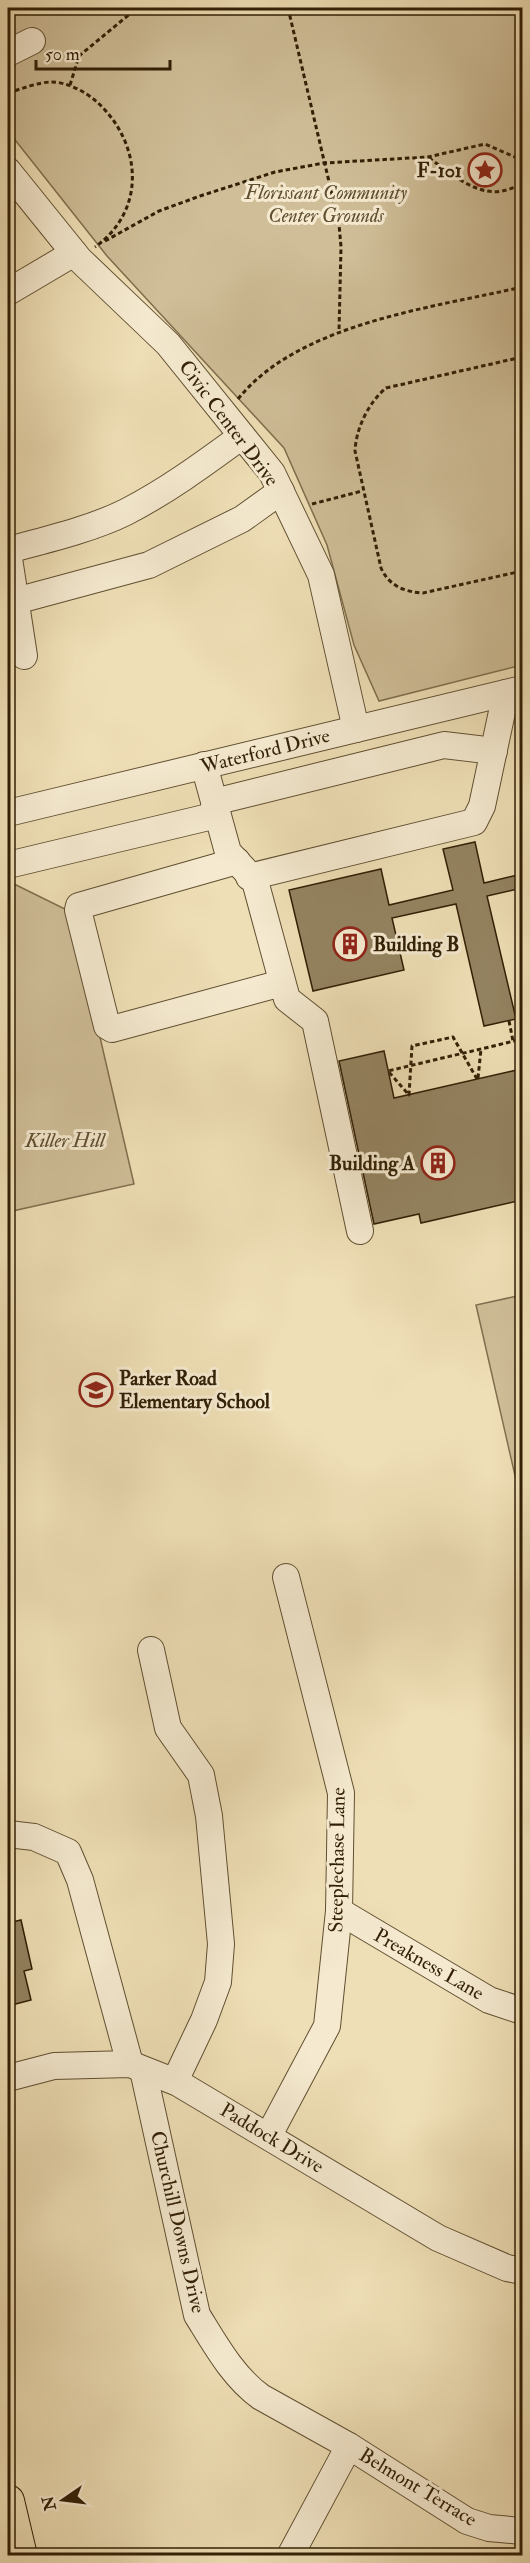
<svg xmlns="http://www.w3.org/2000/svg" width="530" height="2563" font-family="'IM FELL Double Pica',serif">
<style>
.green{fill:#cfbe98;stroke:#806e4e;stroke-width:1.5}
.building{fill:#948361;stroke:#311f05;stroke-width:1.5}
.lines{fill:none;stroke-linecap:round;stroke-linejoin:round}
.minor-casing{stroke:#604f31;stroke-width:28}
.major-casing{stroke:#311f05;stroke-width:34}
.path{stroke:#311f05;stroke-width:3;stroke-dasharray:4.5 3;stroke-linecap:butt}
.minor{stroke:#f5ead0;stroke-width:26}
.major{stroke:#efdfb6;stroke-width:32}
.labels{text-anchor:middle;dominant-baseline:central;stroke-width:6;stroke-linejoin:round;paint-order:stroke}
.poi-label{font-size:20px;font-weight:bold;fill:#311f05;stroke:#f5ead0;text-anchor:end}
.park-label{font-size:20px;font-style:italic;fill:#604f31;stroke:#f5ead0}
.street-label{font-size:20px;fill:#311f05;stroke:#f5ead0}
</style>
<rect width="100%" height="100%" fill="#efdfb6"/>
<filter id="stains"><feTurbulence type="fractalNoise" baseFrequency=".00333" numOctaves="4"/><feColorMatrix values="0 0 0 0 .2 0 0 0 0 .09 0 0 0 0 .02 0 0 0 .5 -.17"/></filter>
<radialGradient id="worn" r=".72"><stop offset=".6" stop-color="#630" stop-opacity="0"/><stop offset="1" stop-color="#630" stop-opacity=".3"/></radialGradient>
<g class="green">
<path d="M8,8h514v657l-143,36 -25,-56 -27,-100 -43,-97 -177,-192 -99,-125z"/>
<path d="M8,881l63,31 63,272 -126,28z"/>
<path d="M522,1295v184l-6,1 -40,-175z"/>
</g>
<g class="building">
<path d="M475,842l9,41 38,-9v14l-35,8 29,123 -32,7 -28,-122 -64,14 12,52 -91,21 -24,-101 92,-21 8,36 64,-15 -10,-41z"/>
<path d="M384,1051l10,47 123,-28 5,23v107l-101,23 -2,-9 -45,10 -35,-163z"/>
<path d="M21,1920l11,49 -8,2 7,29 -23,6v-83z"/>
</g>
<g class="lines">
<defs>
<g id="minor">
<path d="M8,53l24,-12"/>
<path d="M8,171l71,88 89,85 104,129 49,102 35,154"/>
<path d="M8,292l66,-39"/>
<path d="M8,550c37,-10 84,-21 118,-38 41,-21 79,-49 116,-76"/>
<path d="M8,552l16,104"/>
<path d="M8,603l141,-38 93,-46 39,-28"/>
<path d="M204,765l24,87 27,29 32,118 28,22 45,210"/>
<path d="M214,802l230,-57 50,6"/>
<path d="M8,813l514,-124"/>
<path d="M237,861l-158,45 -1,4 29,116 5,3 170,-46"/>
<path d="M8,865l209,-50"/>
<path d="M249,877l225,-55 8,-16 24,-113"/>
<path d="M151,1650l17,78 33,47 8,41 12,128 -3,38 -14,38 -29,61"/>
<path d="M8,1834l26,3 34,15 12,28 50,184"/>
<path d="M339,1911l150,89 33,11"/>
<path d="M143,2070l54,245c18,29 36,62 64,82l88,49 118,75 22,7 33,3"/>
<path d="M8,2078l46,-12 76,-2 48,19 260,155 69,30 15,3"/>
<path d="M269,2135l58,-109 12,-115 2,-118 -55,-216"/>
<path d="M290,2556l59,-110"/>
</g>
<path id="major" d="M8,2501l13,55"/>
</defs>
<use href="#minor" class="minor-casing"/>
<use href="#major" class="major-casing"/>
<g class="path">
<path d="M288,8l51,216 2,23 -2,84"/>
<path d="M70,85l9,-29 58,-48"/>
<path d="M8,93c13,-4 30,-11 44,-11 15,0 34,10 45,20 45,41 50,108 -2,145"/>
<path d="M429,158c28,20 60,49 93,24"/>
<path d="M105,241l54,-30 41,-15 75,-24 49,-9 104,-6 57,-13 37,16"/>
<path d="M522,357l-136,31c-17,14 -30,40 -31,63l26,117c8,18 24,24 42,25l99,-22"/>
<path d="M238,399c61,-76 194,-91 284,-112"/>
<path d="M312,504l50,-13"/>
<path d="M509,1021l4,20"/>
<path d="M478,1078l3,-29"/>
<path d="M477,1079l-24,-42 -41,9 -3,49 -21,-24c45,-11 90,-21 134,-32"/>
</g>
<use href="#minor" class="minor"/>
<use href="#major" class="major"/>
</g>
<defs>
<symbol id="sight-ring" viewBox="-11 -11 22 22"><circle r="9.5" fill="#f5ead0" stroke="#8f2418" stroke-width="1.5"/><path d="M0-6L1.8-2.2L6-1.7L2.9 1.2L3.7 5.4L0 3.3L-3.7 5.4L-2.9 1.2L-6-1.7L-1.8-2.2Z" fill="#8f2418"/></symbol>
<symbol id="building-ring" viewBox="-11 -11 22 22"><circle r="9.5" fill="#f5ead0" stroke="#8f2418" stroke-width="1.5"/><path d="M-4-6H4V6H1V3H-1V6H-4ZM-2.5-4.3h1.7v1.8h-1.7ZM.8-4.3h1.7v1.8H.8ZM-2.5-1h1.7V.8h-1.7ZM.8-1h1.7V.8H.8Z" fill="#8f2418"/></symbol>
<symbol id="school-ring" viewBox="-11 -11 22 22"><circle r="9.5" fill="#f5ead0" stroke="#8f2418" stroke-width="1.5"/><path d="M0-5L7-2L0 1L-7-2ZM-4 1L0 2.5L4 1V4Q0 6-4 4Z" fill="#8f2418"/></symbol>
</defs>
<g fill-rule="evenodd">
<use href="#sight-ring" x="466" y="151" width="38" height="38"/>
<use href="#building-ring" x="331" y="925" width="38" height="38"/>
<use href="#building-ring" x="419" y="1144" width="38" height="38"/>
<use href="#school-ring" x="77" y="1371" width="38" height="38"/>
</g>
<g class="labels">
<g class="poi-label">
<text x="462" y="170">F-101</text>
<text x="373" y="944" text-anchor="start">Building B</text>
<text x="415" y="1163">Building A</text>
<text x="119" y="1378" text-anchor="start">Parker Road<tspan x="119" dy="23">Elementary School</tspan></text>
</g>
<g class="park-label">
<text x="326" y="192">Florissant Community<tspan x="326" dy="23">Center Grounds</tspan></text>
<text x="65" y="1140">Killer Hill</text>
</g>
<g class="street-label">
<text transform="translate(229 423) rotate(53)">Civic Center Drive</text>
<text transform="translate(265 751) rotate(-14)">Waterford Drive</text>
<text transform="translate(337 1860) rotate(-89)">Steeplechase Lane</text>
<text transform="translate(429 1964) rotate(30)">Preakness Lane</text>
<text transform="translate(272 2138) rotate(31)">Paddock Drive</text>
<text transform="translate(178 2222) rotate(77)">Churchill Downs Drive</text>
<text transform="translate(418 2487) rotate(31)">Belmont Terrace</text>
</g>
</g>
<rect width="530" height="2563" fill="none" stroke="#efdfb6" stroke-width="30"/>
<rect x="9" y="9" width="512" height="2545" fill="none" stroke="#311f05" stroke-width="3"/>
<rect x="15" y="15" width="500" height="2533" fill="none" stroke="#311f05" stroke-width="1.5"/>
<g transform="translate(63 2500) rotate(256)" stroke="#f5ead0" stroke-width="4.5" paint-order="stroke">
<path d="M0-4.5L10 22L0 15L-10 22Z" fill="#311f05"/>
<text y="-9" font-size="16" font-weight="bold" text-anchor="middle" fill="#311f05">N</text>
</g>
<path d="M36 60v9h134v-9" fill="none" stroke="#311f05" stroke-width="3"/>
<text x="45" y="60" font-size="18" fill="#311f05" stroke="#f5ead0" stroke-width="4.5" paint-order="stroke">50 m</text>
<rect width="100%" height="100%" filter="url(#stains)"/>
<rect width="100%" height="100%" fill="url(#worn)"/>
</svg>
